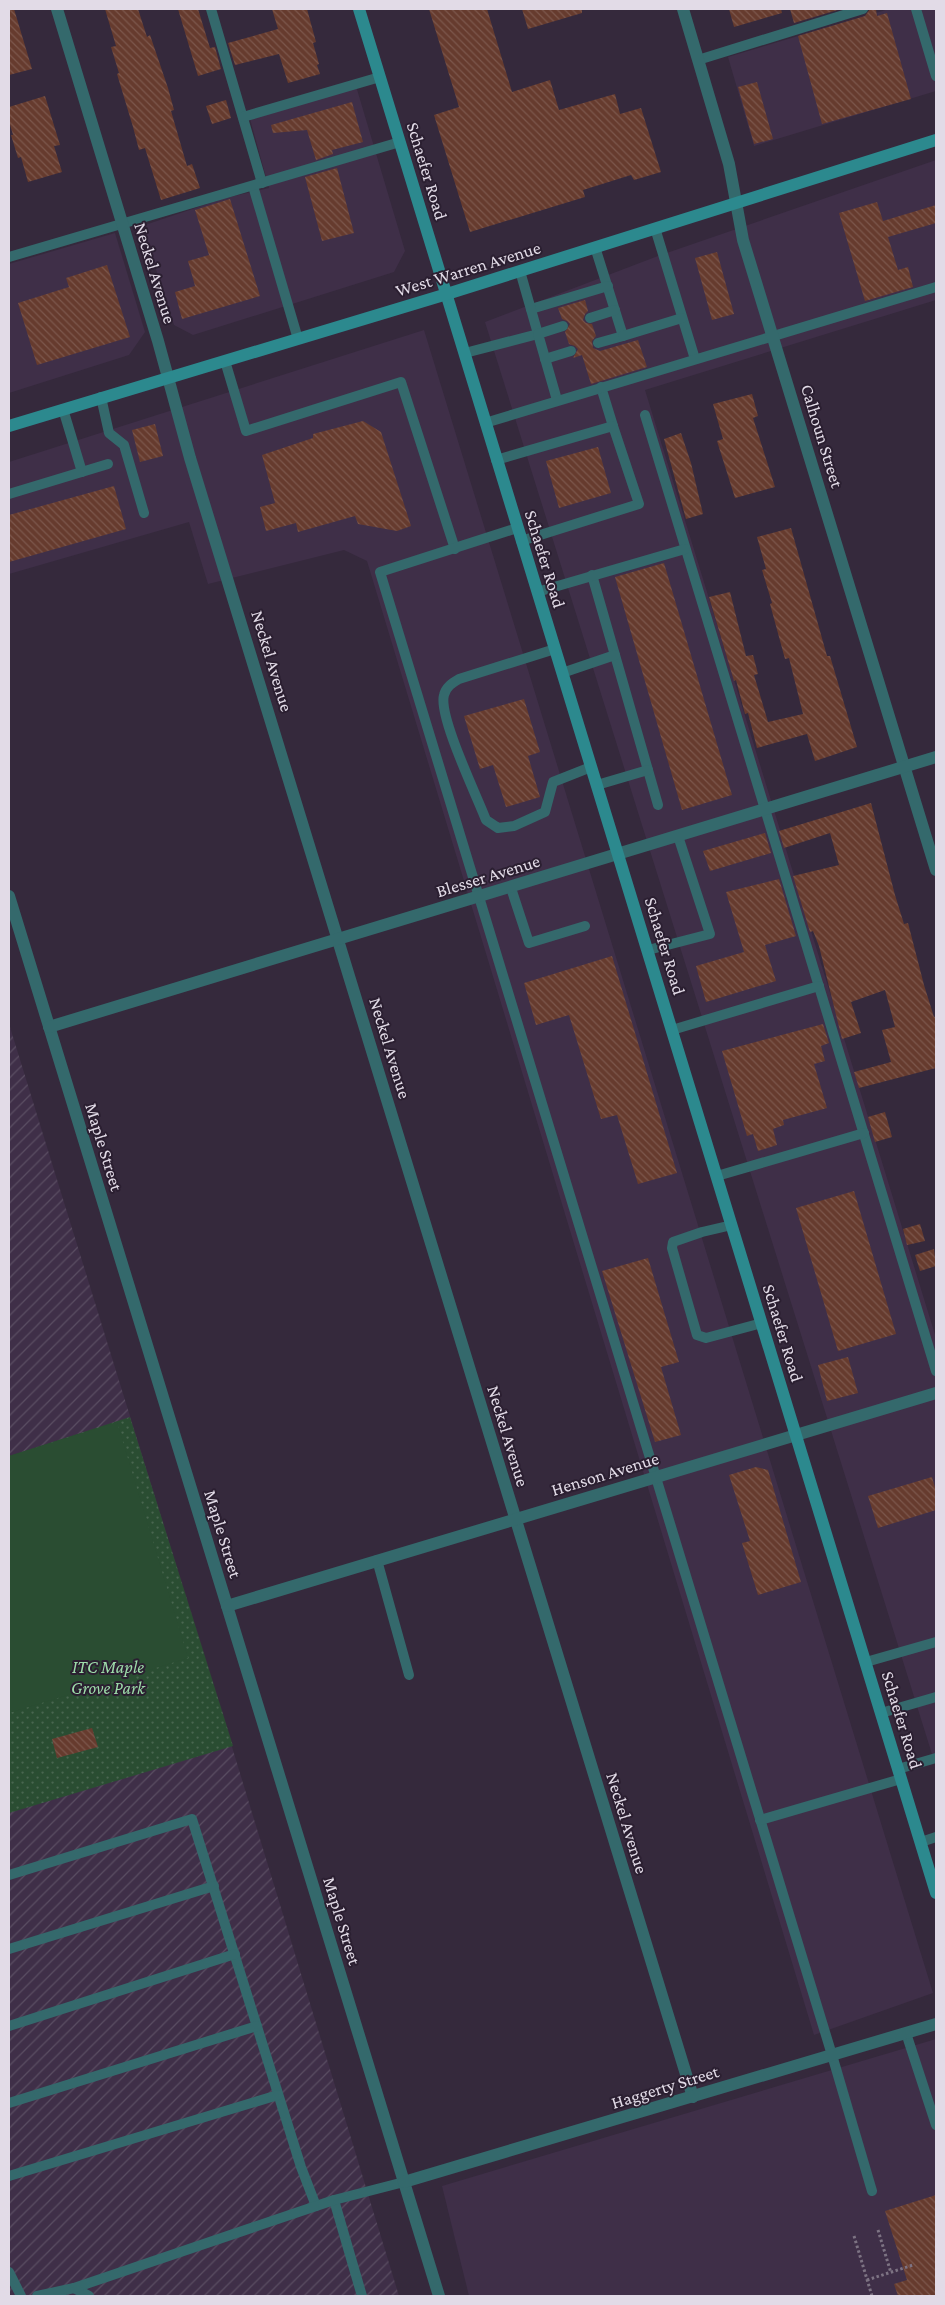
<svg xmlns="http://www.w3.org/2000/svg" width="945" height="2305" font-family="'Crimson Pro',serif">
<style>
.built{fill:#3f2f48}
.industrial{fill:url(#industrial-furrows)}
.green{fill:url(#green-dots)}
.pitch{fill:#2a4d32}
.building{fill:url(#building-back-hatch)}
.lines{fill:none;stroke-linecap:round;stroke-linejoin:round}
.path{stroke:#7d7383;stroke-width:3;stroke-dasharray:2.5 2.5;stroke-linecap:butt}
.service{stroke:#34696c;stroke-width:10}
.minor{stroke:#34696c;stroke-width:12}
.secondary{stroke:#2c898e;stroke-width:12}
.labels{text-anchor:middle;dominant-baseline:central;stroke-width:4;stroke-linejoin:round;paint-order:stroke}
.street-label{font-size:18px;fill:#e2dbe7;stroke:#2b1f31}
.park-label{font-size:18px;font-style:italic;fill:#9ddca9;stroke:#2b1f31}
</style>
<defs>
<pattern id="industrial-furrows" width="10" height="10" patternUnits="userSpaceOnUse" patternTransform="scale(1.25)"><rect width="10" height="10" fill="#3f2f48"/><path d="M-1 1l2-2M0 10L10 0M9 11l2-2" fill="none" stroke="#5a4d62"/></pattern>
<pattern id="green-dots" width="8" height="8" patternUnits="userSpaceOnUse" patternTransform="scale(1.25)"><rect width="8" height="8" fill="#2a4d32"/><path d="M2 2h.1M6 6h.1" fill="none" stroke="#496650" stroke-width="1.8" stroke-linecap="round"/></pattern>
<pattern id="building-back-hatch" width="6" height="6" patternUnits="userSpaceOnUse" patternTransform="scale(1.25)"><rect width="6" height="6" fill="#663b2e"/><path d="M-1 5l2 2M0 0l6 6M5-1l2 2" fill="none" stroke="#7c574c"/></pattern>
</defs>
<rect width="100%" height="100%" fill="#35293c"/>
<g class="built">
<path d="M889,9h47v82l-182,55 -26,-89z"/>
<path d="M356,86l49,165 -11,21 -201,63 -19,-10 -32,-99 83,-28 44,-10 -19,-69z"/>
<path d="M936,160v140l-291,90 291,948v429l-451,-1445 173,-66z"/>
<path d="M115,233l30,99 -16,23 -120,38v-129z"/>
<path d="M424,330l509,1663 -119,42 -447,-1474 -23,-11 -136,34 -19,-62 -180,52v-112z"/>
<path d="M936,2039v257h-467l-27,-110z"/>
</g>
<path class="industrial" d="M9,1024l223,723 167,549h-390z"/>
<path class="green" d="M130,1417l103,329 -224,67v-357z"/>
<path class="pitch" d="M117,1422l71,236 -179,55v-257z"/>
<g class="building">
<path d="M9,9h5l18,60 -23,6z"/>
<path d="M105,9h33l9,28 3,-2 18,53 6,22 -3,1 16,55 5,-2 8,24 -39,12 -16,-52 -6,2 -6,-23 -16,-53 2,-1 -8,-26 5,-1z"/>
<path d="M178,9h20l12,39 5,-1 6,22 -23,7z"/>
<path d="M272,9h35l9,33 -3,1 6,21 -2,1 3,9 -32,9 -9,-29 -44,11 -7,-22 50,-14z"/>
<path d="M429,9h58l25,83 38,-12 9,30 56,-16 5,20 21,-6 20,64 -27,8 -3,-5 -48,15 2,7 -115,35 -36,-117 25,-8z"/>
<path d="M522,9h60v4l-54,16z"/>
<path d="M729,9h52l1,4 -48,14z"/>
<path d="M790,9h51l-47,14z"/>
<path d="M870,9h6l1,7 10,-3 24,86 -89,25 -24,-88 67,-20z"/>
<path d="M757,82l16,57 -19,5 -16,-57z"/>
<path d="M45,96l15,49 -6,1 8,26 -34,10 -7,-25 -3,1 -7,-23h2l-4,-14v-14z"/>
<path d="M226,100l5,18 -19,6 -6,-18z"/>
<path d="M352,102l11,40 -31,8 1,4 -17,6 -9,-30 -34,3 -2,-8z"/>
<path d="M337,168l17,65 -32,8 -17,-64z"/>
<path d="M230,199l30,97 -78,23 -7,-27 20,-6 -7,-25 21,-6 -14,-45z"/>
<path d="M877,202l6,19 53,-16v18l-48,14 10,33 10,-3 5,20 -48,14 -26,-88z"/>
<path d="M717,252l17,62 -22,6 -17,-62z"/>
<path d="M107,265l23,72 -93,28 -19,-62 51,-16 -3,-9z"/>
<path d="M585,300l3,11 -3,3 -2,6 3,3 6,1 4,12 -4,5 1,7 7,3 38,-11 9,27 -56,17 -9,-29 -9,3 5,-9 -3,-3 -6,-2 -4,-12 5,-8 -3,-3 -5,-2 -4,-11z"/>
<path d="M752,394l6,22 -5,2 22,69 -40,11 -18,-57 6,-2 -10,-35z"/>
<path d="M363,421l18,11 30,94 -14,5 -39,-7 -3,-8 -57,16 -2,-9 -30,8 -6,-24 15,-4 -13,-48 51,-17v-4z"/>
<path d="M155,424l8,32 -23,6 -8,-32z"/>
<path d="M681,433l10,30 12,51 -17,5 -22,-80z"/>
<path d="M598,447l13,46 -52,15 -13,-47z"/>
<path d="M114,486l12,43 -117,33v-47z"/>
<path d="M791,528l36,128h3l27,91 -42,14 -8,-27 -50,14 -9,-35 -3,1 -9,-34 -2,1 -25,-84 21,-5 16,64 7,-1 5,19 -4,1 14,47 35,-8 -14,-56 -4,1 -15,-55 2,-1 -10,-33 4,-1 -9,-32z"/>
<path d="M664,563l68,232 -50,15 -67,-233z"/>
<path d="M524,699l16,53 -12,4 12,41 -34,10 -13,-42 -13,4 -16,-53z"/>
<path d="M871,803l24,92 9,29 4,-1 16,62 10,32 2,-1v52l-77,20 -5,-16 37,-10 -9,-32 13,-3 -10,-37 -34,12 10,31 -19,6 -23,-93 -6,-15 -3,1 -17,-56 46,-11 -9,-32 -46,15 -5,-17z"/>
<path d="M765,833l6,20 -61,18 -7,-20z"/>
<path d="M779,879l17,57 -31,9 11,36 -70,21 -10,-36 48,-14 -18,-60z"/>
<path d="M612,956l65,217 -39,11 -21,-69 -16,4 -32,-104 -33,10 -12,-42z"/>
<path d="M823,1024l6,19 -8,3 4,15 -11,3 13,44 -44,12 1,5 -11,4 4,16 -19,6 -5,-17 -6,2 -25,-85z"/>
<path d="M885,1112l7,25 -17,5 -7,-25z"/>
<path d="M854,1191l42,143 -58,17 -42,-143z"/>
<path d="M920,1224l5,17 -18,4 -4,-16z"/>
<path d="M934,1249l2,17 -16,5 -5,-16z"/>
<path d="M648,1258l31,104 -18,5 20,68 -26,7 -53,-171z"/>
<path d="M848,1357l10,36 -31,8 -9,-36z"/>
<path d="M756,1467l12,3 33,112 -43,13 -16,-52 8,-2 -21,-66z"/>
<path d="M932,1477l4,14v19l-58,18 -10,-32z"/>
<path d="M92,1728l6,19 -41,11 -5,-19z"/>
<path d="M936,2195v101h-38l-4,-12 13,-4 -22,-69z"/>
</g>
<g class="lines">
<g class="path">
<path d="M878,2230l13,43"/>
<path d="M854,2236l18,60"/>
<path d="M867,2280l46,-15"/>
</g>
<g class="service">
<path d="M211,9l51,174"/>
<path d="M916,9l20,67"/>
<path d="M698,60l165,-51"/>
<path d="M243,117l137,-40"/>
<path d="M253,186l45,153"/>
<path d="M655,228l40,131"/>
<path d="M595,247l28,89 -25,7"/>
<path d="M9,257l391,-115"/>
<path d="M531,309l77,-23"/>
<path d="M590,318l25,-8"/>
<path d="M623,336l59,-18"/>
<path d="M465,353l73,-19 -18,-63"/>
<path d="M545,359l26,-8"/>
<path d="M225,361l21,70 155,-49 54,167"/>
<path d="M601,387l12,39"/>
<path d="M101,397l8,36 15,12 20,68"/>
<path d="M557,400l-19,-66 25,-8"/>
<path d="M63,409l19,63"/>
<path d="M645,415l291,956"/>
<path d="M485,423l451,-136"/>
<path d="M496,460l117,-34 26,78 -118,37"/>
<path d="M9,494l99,-30"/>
<path d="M517,528l-137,44 452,1483 40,136"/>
<path d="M592,575l66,230"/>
<path d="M537,592l148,-43"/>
<path d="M555,649l-96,30c-7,4 -13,8 -15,16 -6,21 33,101 42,125l12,8 16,-2 31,-14 8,-30 38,-15"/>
<path d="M562,673l53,-18"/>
<path d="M597,785l51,-15"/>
<path d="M511,888l18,55 56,-17"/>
<path d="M648,950l62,-16 -32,-98"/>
<path d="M672,1030l147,-44"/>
<path d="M717,1176l147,-43"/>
<path d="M732,1225l-30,7 -29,10 -1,6 25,87 9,3 56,-15"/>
<path d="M377,1560l32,115"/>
<path d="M866,1662l70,-20"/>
<path d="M881,1713l55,-16"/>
<path d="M898,1769l38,-11"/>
<path d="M760,1820l141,-41"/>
<path d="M921,1842l15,-5"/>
<path d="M9,1875l183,-56 109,348 15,39"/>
<path d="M9,1949l205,-63"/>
<path d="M9,2026l226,-72"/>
<path d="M906,2033l30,92"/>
<path d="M9,2103l248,-77"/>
<path d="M9,2176l269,-81"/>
<path d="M334,2200l28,96"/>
<path d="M9,2272l12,24"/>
<path d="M74,2288l15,8"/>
<path d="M37,2296l37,-8 260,-88 70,-18"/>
</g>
<g class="minor">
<path d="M57,9l101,332 32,117 503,1639"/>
<path d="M683,9l46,155 14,76 193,630"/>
<path d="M9,896l430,1400"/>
<path d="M49,1027l887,-270"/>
<path d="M227,1606l709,-213"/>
<path d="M404,2182l532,-158"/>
</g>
<g class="secondary">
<path d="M359,9l577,1884"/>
<path d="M9,426l438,-132 489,-154"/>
</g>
</g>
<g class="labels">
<g class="street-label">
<text transform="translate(427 171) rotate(73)">Schaefer Road</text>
<text transform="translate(468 269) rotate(-17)">West Warren Avenue</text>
<text transform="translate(155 273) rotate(73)">Neckel Avenue</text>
<text transform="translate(822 436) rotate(73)">Calhoun Street</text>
<text transform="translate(545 559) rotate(73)">Schaefer Road</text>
<text transform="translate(272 661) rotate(73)">Neckel Avenue</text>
<text transform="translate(488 876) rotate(-17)">Blesser Avenue</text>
<text transform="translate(665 946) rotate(73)">Schaefer Road</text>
<text transform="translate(390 1048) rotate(73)">Neckel Avenue</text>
<text transform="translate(104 1147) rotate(73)">Maple Street</text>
<text transform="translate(783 1333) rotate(73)">Schaefer Road</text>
<text transform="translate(508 1436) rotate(73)">Neckel Avenue</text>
<text transform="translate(605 1474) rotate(-17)">Henson Avenue</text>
<text transform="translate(223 1534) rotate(73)">Maple Street</text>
<text transform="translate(902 1720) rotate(73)">Schaefer Road</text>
<text transform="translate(627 1823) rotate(73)">Neckel Avenue</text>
<text transform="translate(342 1921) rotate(73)">Maple Street</text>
<text transform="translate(665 2087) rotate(-17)">Haggerty Street</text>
</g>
<g class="park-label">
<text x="108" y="1667">ITC Maple<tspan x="108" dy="21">Grove Park</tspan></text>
</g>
</g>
<rect width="945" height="2305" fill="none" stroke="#e2dbe7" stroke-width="20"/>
</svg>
